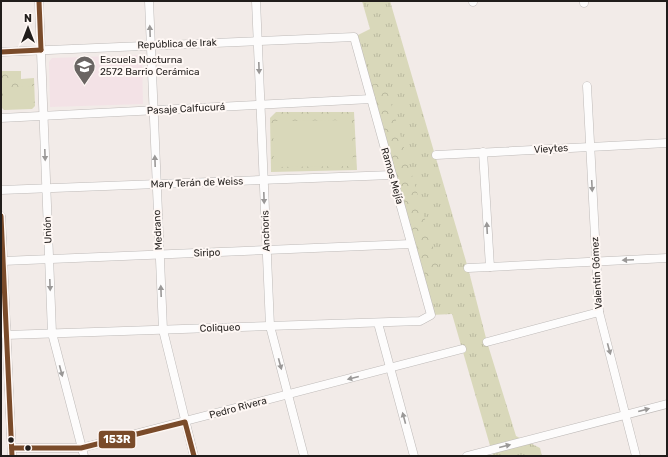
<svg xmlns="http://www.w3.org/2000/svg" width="668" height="457" font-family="Rubik,sans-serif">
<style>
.education{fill:#f3e2e6}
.grass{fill:url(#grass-tufts)}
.park{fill:url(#park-crowns)}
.garden{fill:#d9d8ba}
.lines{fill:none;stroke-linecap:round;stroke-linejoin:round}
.street-casing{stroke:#bebab8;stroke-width:9}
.street{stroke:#fdfcfc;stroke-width:8}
.bus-1-casing{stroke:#fff8f5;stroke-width:8}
.bus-1{stroke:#7a4b2a;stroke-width:5}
.oneway{fill:#9a9897}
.bus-dot{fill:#211d1b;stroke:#fff8f5;stroke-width:1.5}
.labels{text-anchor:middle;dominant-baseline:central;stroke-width:4;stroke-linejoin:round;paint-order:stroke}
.street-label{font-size:10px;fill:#211d1b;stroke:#fff8f5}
.poi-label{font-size:10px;fill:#211d1b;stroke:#fff8f5;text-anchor:start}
.line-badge{stroke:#fff8f5;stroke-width:1.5}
.badge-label{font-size:11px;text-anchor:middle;font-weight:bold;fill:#fff}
</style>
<defs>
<pattern id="grass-tufts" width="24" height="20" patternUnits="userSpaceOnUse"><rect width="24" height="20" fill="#d9d8ba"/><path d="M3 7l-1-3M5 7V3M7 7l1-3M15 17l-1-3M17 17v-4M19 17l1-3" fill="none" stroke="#bab99f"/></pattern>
<pattern id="park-crowns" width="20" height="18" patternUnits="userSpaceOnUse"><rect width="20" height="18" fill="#d9d8ba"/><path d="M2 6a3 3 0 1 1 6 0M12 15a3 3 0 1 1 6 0" fill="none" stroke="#bab99f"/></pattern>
</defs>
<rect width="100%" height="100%" fill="#f2ebe8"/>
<path class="education" d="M142,55l1,49 -93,3 -1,-45 3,-4z"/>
<path class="grass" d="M362,1h28l78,267 19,74 29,94 24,12 2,8h-49l-41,-142 -21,1 -77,-278 16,-8z"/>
<g class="park">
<path d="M1,71h20v8l13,-1 1,28 -3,3 -28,1 -3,-3z"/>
<path d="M382,82l3,1 56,191 -15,4 -55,-193z"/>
<path d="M276,112h78l3,58 -86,2 -1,-54z"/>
</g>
<g class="garden">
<path d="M33,86l1,20 -31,1v-19z"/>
<path d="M352,120l1,46 -79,1 -1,-46z"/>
</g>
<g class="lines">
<defs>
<g id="street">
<path d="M39,1l13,332 32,123"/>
<path d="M149,1l14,329 31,126"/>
<path d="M256,1l14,325 34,130"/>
<path d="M473,1v1"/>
<path d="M584,1v2"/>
<path d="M1,52l353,-15 77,278 -11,6 -414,14"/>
<path d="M587,86l12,226 37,144"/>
<path d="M1,118l370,-19"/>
<path d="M483,152l7,115"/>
<path d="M436,155l231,-12"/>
<path d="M1,190l391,-15"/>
<path d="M1,216l11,240"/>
<path d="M3,261l408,-17"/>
<path d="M468,268l199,-10"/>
<path d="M378,323l36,133"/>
<path d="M487,342l112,-30"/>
<path d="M12,448h69l381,-99"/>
<path d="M467,456l200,-52"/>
</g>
</defs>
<use href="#street" class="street-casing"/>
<use href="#street" class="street"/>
<defs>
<g id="bus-1">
<path d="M39,1l2,49"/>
<path d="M1,52l40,-2"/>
<path d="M1,216l11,240"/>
<path d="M12,448h69l104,-26 9,34"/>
</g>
</defs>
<use href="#bus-1" class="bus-1-casing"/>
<use href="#bus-1" class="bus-1"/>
</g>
<defs><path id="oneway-solid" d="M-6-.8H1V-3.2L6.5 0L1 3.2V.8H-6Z"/></defs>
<g class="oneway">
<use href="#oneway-solid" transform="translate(150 31) rotate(-92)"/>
<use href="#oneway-solid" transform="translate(259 68) rotate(88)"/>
<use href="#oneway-solid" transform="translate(45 155) rotate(88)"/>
<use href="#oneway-solid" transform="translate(155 161) rotate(-92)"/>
<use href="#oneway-solid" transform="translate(592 186) rotate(87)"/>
<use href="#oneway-solid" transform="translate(264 198) rotate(88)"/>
<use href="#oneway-solid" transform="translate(487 228) rotate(-93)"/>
<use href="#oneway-solid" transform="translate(628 260) rotate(177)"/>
<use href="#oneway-solid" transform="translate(50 285) rotate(88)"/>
<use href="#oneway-solid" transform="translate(161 291) rotate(-92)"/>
<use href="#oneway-solid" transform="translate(609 349) rotate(75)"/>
<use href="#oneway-solid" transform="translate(280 364) rotate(75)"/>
<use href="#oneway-solid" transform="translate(61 371) rotate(75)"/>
<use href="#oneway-solid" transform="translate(353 378) rotate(166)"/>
<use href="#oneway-solid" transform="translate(644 410) rotate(-15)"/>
<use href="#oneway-solid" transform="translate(404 418) rotate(-105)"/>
<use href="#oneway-solid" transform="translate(505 446) rotate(-14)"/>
</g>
<defs>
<symbol id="school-pin" viewBox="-11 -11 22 30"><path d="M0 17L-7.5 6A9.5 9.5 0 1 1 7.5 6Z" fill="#6a6563" stroke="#fff8f5"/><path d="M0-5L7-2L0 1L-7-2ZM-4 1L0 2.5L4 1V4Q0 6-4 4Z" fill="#fff"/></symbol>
</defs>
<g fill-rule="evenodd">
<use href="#school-pin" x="72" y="54" width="25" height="34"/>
</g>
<g class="bus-dot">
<circle cx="11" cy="440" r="3.5"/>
<circle cx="28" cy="448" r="3.5"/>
</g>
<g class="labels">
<g class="street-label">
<text transform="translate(177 44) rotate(-2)">República de Irak</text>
<text transform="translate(186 109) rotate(-3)">Pasaje Calfucurá</text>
<text transform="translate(551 149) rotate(-3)">Vieytes</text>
<text transform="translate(392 176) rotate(74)">Ramos Mejía</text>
<text transform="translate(197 183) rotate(-2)">Mary Terán de Weiss</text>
<text transform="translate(48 230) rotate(-92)">Unión</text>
<text transform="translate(158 230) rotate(-93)">Medrano</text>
<text transform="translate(266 231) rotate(-92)">Anchoris</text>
<text transform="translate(207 253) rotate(-2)">Siripo</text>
<text transform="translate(597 273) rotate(-93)">Valentín Gómez</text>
<text transform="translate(220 328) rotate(-2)">Coliqueo</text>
<text transform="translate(238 408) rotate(-15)">Pedro Rivera</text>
</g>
<g class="poi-label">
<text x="100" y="60">Escuela Nocturna<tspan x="100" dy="12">2572 Barrio Cerámica</tspan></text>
</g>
</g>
<rect class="line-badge" x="98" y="430" width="38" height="19" rx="4" fill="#7a4b2a"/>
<g class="badge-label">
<text x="117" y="443">153R</text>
</g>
<rect width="668" height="457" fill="none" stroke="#211d1b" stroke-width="4"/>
<g transform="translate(28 28)" stroke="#fff8f5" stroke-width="3" paint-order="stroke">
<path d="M0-3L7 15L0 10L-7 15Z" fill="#211d1b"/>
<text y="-6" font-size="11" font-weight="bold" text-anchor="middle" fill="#211d1b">N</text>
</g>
</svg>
